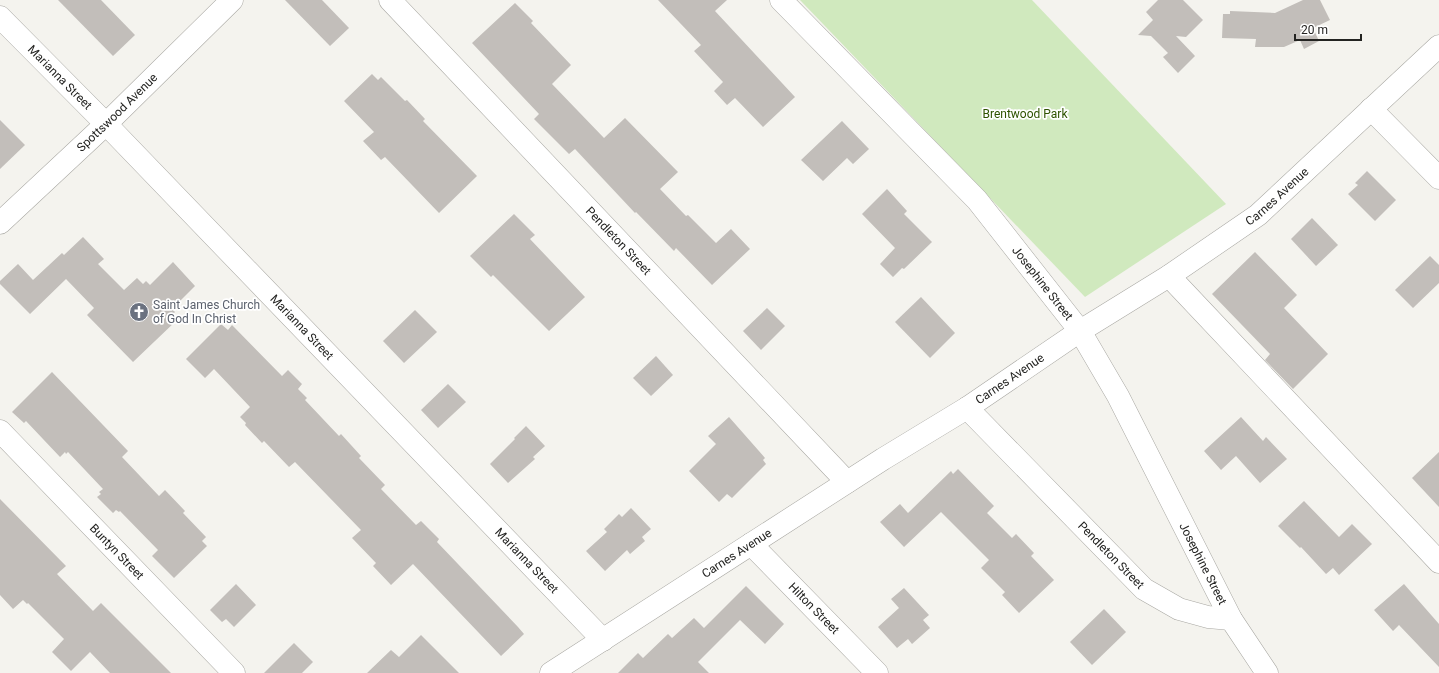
<svg xmlns="http://www.w3.org/2000/svg" width="1439" height="673" font-family="Roboto,sans-serif">
<style>
.green{fill:#d0e9be}
.building{fill:#c2beba}
.lines{fill:none;stroke-linecap:round;stroke-linejoin:round}
.minor-casing{stroke:#a9a8a3;stroke-width:23}
.tertiary-casing{stroke:#a9a8a3;stroke-width:23}
.secondary-casing{stroke:#a9a8a3;stroke-width:23}
.minor{stroke:#fff;stroke-width:22}
.tertiary{stroke:#fff;stroke-width:22}
.secondary{stroke:#fff;stroke-width:22}
.labels{text-anchor:middle;dominant-baseline:central;stroke-width:3.5;stroke-linejoin:round;paint-order:stroke}
.street-label{font-size:12px;fill:#232321;stroke:#fff}
.park-label{font-size:12px;fill:#2e5300;stroke:#fff}
.worship-label{font-size:12px;fill:#5b616d;stroke:#fff;text-anchor:start}
</style>
<rect width="100%" height="100%" fill="#f4f3ee"/>
<path class="green" d="M800,0h232l194,204 -141,93z"/>
<g class="building">
<path d="M58,0h43l34,35 -22,21z"/>
<path d="M285,0h37l27,28 -19,18z"/>
<path d="M658,0h69l-12,11 80,86 -32,30 -28,-29 -8,7 -13,-14 9,-9 -29,-31 7,-6z"/>
<path d="M1158,0h25l20,20 -17,17 -10,-1 19,20 -17,17 -15,-16 5,-4 -17,-17 -13,-1 15,-15 -7,-8z"/>
<path d="M1303,0h17l10,20 -17,8 6,13 -15,8 -4,-9 -16,7h-29l1,-8 -34,-1 1,-24h7v-3l45,2z"/>
<path d="M515,3l18,18 -2,2 40,42 -19,19 52,54 21,-20 53,54 -18,17 26,27 2,-1 28,28 15,-14 19,20 -38,36 -36,-37 -2,3 -38,-39 -1,1 -60,-64 -6,5 -35,-35 5,-5 -67,-71z"/>
<path d="M372,74l6,6 3,-3 24,24 2,-1 18,19 -2,2 54,55 -38,37 -54,-56 -4,3 -18,-19 11,-9 -30,-31z"/>
<path d="M0,120l25,25 -25,24z"/>
<path d="M842,121l27,28 -16,15 -6,-6 -24,23 -22,-21z"/>
<path d="M1367,171l29,29 -21,21 -27,-27 10,-9 -3,-2z"/>
<path d="M887,189l20,22 -3,3 28,28 -28,27 -2,-1 -9,9 -13,-13 15,-16 -33,-34z"/>
<path d="M514,214l21,21 -5,4 55,58 -36,34 -56,-56 -2,2 -21,-21z"/>
<path d="M1312,218l26,27 -22,21 -25,-27z"/>
<path d="M83,237l21,22 -6,5 26,26 13,-12 6,6 3,-3 4,4 23,-23 22,24 -23,23 3,3 -3,3 5,5 -44,42 -46,-47 7,-7 -28,-29 -36,35 -30,-30v-3l18,-17 15,16 29,-27 2,2z"/>
<path d="M1255,252l42,43 -13,13 44,46 -35,35 -28,-29 5,-6 -58,-60z"/>
<path d="M1430,256l9,9v18l-26,25 -18,-18z"/>
<path d="M921,297l34,36 -25,25 -35,-36z"/>
<path d="M767,308l18,18 -24,24 -18,-19z"/>
<path d="M415,310l22,22 -33,31 -21,-22z"/>
<path d="M221,324l7,6 4,-5 50,51 6,-6 14,14 -4,5 9,9 -2,2 34,36 2,-2 20,22 -2,2 26,27 -4,4 35,36 5,-4 18,18 -2,3 81,85 6,7 -23,22 -88,-92 -22,21 -18,-19 3,-3 -24,-25 9,-8 -66,-68 -6,5 -25,-26 -2,2 -17,-18 1,-2 -6,-6 10,-10 -36,-38 -9,9 -19,-19z"/>
<path d="M656,356l17,19 -22,21 -18,-18z"/>
<path d="M52,372l76,79 -6,6 37,39 6,-6 20,21 -2,2 23,24 -4,4 5,5 -33,32 -22,-22 6,-6 -38,-39 -1,1 -3,-2 -3,3 -16,-16 4,-3 -2,-2 4,-3 -35,-37 -2,2 -1,-2 -5,5 -34,-36 -2,2 -12,-11z"/>
<path d="M448,384l18,18 -28,26 -17,-18z"/>
<path d="M729,417l36,41 -2,2 3,4 -34,34 -5,-4 -8,8 -30,-31 27,-27 -8,-8z"/>
<path d="M1241,417l22,24 3,-4 21,22 -27,24 -24,-27 -15,14 -17,-19z"/>
<path d="M526,426l19,20 -12,11 2,2 -27,24 -18,-19 25,-25 -1,-1z"/>
<path d="M1439,452v55l-27,-29z"/>
<path d="M958,469l36,37 -7,7 25,25 4,-4 18,19 -3,3 23,24 -35,33 -17,-18 3,-3 -24,-24 8,-8 -48,-48 -37,35 -24,-25 20,-18 8,9 43,-42 2,3z"/>
<path d="M0,499l66,67 -9,8 36,37 8,-8 70,70h-61l-20,-21 -19,19 -19,-19 12,-13 -36,-36 -1,1 -4,-4 -10,9 -13,-14z"/>
<path d="M1304,501l35,36 13,-13 20,20 -33,31 -6,-7 -7,6 -25,-27 -1,1 -22,-22z"/>
<path d="M631,508l20,21 -9,8 3,4 -15,13 -3,-4 -22,21 -19,-20 21,-19 -3,-3 15,-15 3,3z"/>
<path d="M236,584l20,21 -22,22 -8,-8 -4,3 -12,-12z"/>
<path d="M1404,584l35,40v43l-40,-42 -6,6 -19,-21z"/>
<path d="M746,586l38,38 -19,20 -25,-24 -42,42 11,11h-91l20,-20 5,5 25,-24 4,4 22,-20 10,10z"/>
<path d="M904,588l25,27 -6,5 7,8 -18,16 -4,-5 -11,9 -19,-21 21,-19 -8,-9z"/>
<path d="M1104,609l22,23 -34,33 -22,-23z"/>
<path d="M421,635l38,38h-92l24,-23 8,7z"/>
<path d="M294,643l19,19 -11,11h-38z"/>
</g>
<g class="lines">
<defs>
<g id="minor">
<path id="s1" d="M390,0l457,482"/>
<path id="s2" d="M0,17l106,107 497,516"/>
<path d="M1371,109l68,69"/>
<path d="M1169,276l270,286"/>
<path id="s3" d="M967,408l177,181 35,20 29,8 23,2"/>
<path id="s4" d="M0,431l234,242"/>
<path id="s5" d="M751,544l126,129"/>
<path id="s6" d="M551,673l332,-214 84,-51 113,-77 89,-55 89,-61 181,-169"/>
</g>
<g id="tertiary">
<path id="s7" d="M0,223l106,-99 126,-124"/>
</g>
<g id="secondary">
<path id="s8" d="M781,0l196,200 103,131 38,65 113,223 36,54"/>
</g>
</defs>
<use href="#minor" class="minor-casing"/>
<use href="#tertiary" class="tertiary-casing"/>
<use href="#secondary" class="secondary-casing"/>
<use href="#minor" class="minor"/>
<use href="#tertiary" class="tertiary"/>
<use href="#secondary" class="secondary"/>
</g>
<defs>
<symbol id="church-disc" viewBox="-11 -11 22 22"><circle r="9.5" fill="#6b7280" stroke="#fff"/><path d="M-1.2-6h2.4v3.5h3.3v2.4h-3.3V6h-2.4V-.1h-3.3v-2.4h3.3Z" fill="#fff"/></symbol>
</defs>
<g fill-rule="evenodd">
<use href="#church-disc" x="128" y="301" width="22" height="22"/>
</g>
<g class="labels">
<g class="street-label">
<text stroke="none"><textPath href="#s2" startOffset="85">Marianna Street</textPath></text>
<text stroke="none"><textPath href="#s7" startOffset="161">Spottswood Avenue</textPath></text>
<text stroke="none"><textPath href="#s6" startOffset="869">Carnes Avenue</textPath></text>
<text stroke="none"><textPath href="#s1" startOffset="332">Pendleton Street</textPath></text>
<text stroke="none"><textPath href="#s8" startOffset="386">Josephine Street</textPath></text>
<text stroke="none"><textPath href="#s2" startOffset="433">Marianna Street</textPath></text>
<text stroke="none"><textPath href="#s6" startOffset="545">Carnes Avenue</textPath></text>
<text stroke="none"><textPath href="#s4" startOffset="168">Buntyn Street</textPath></text>
<text stroke="none"><textPath href="#s6" startOffset="221">Carnes Avenue</textPath></text>
<text stroke="none"><textPath href="#s3" startOffset="206">Pendleton Street</textPath></text>
<text stroke="none"><textPath href="#s2" startOffset="757">Marianna Street</textPath></text>
<text stroke="none"><textPath href="#s8" startOffset="710">Josephine Street</textPath></text>
<text stroke="none"><textPath href="#s5" startOffset="90">Hilton Street</textPath></text>
</g>
<g class="park-label">
<text x="1025" y="114">Brentwood Park</text>
</g>
<g class="worship-label">
<text x="153" y="305">Saint James Church<tspan x="153" dy="14">of God In Christ</tspan></text>
</g>
</g>
<path d="M1295 34v6h66v-6" fill="none" stroke="#232321" stroke-width="2"/>
<text x="1301" y="34" font-size="12" fill="#232321" stroke="#ffffff" stroke-width="3" paint-order="stroke">20 m</text>
</svg>
